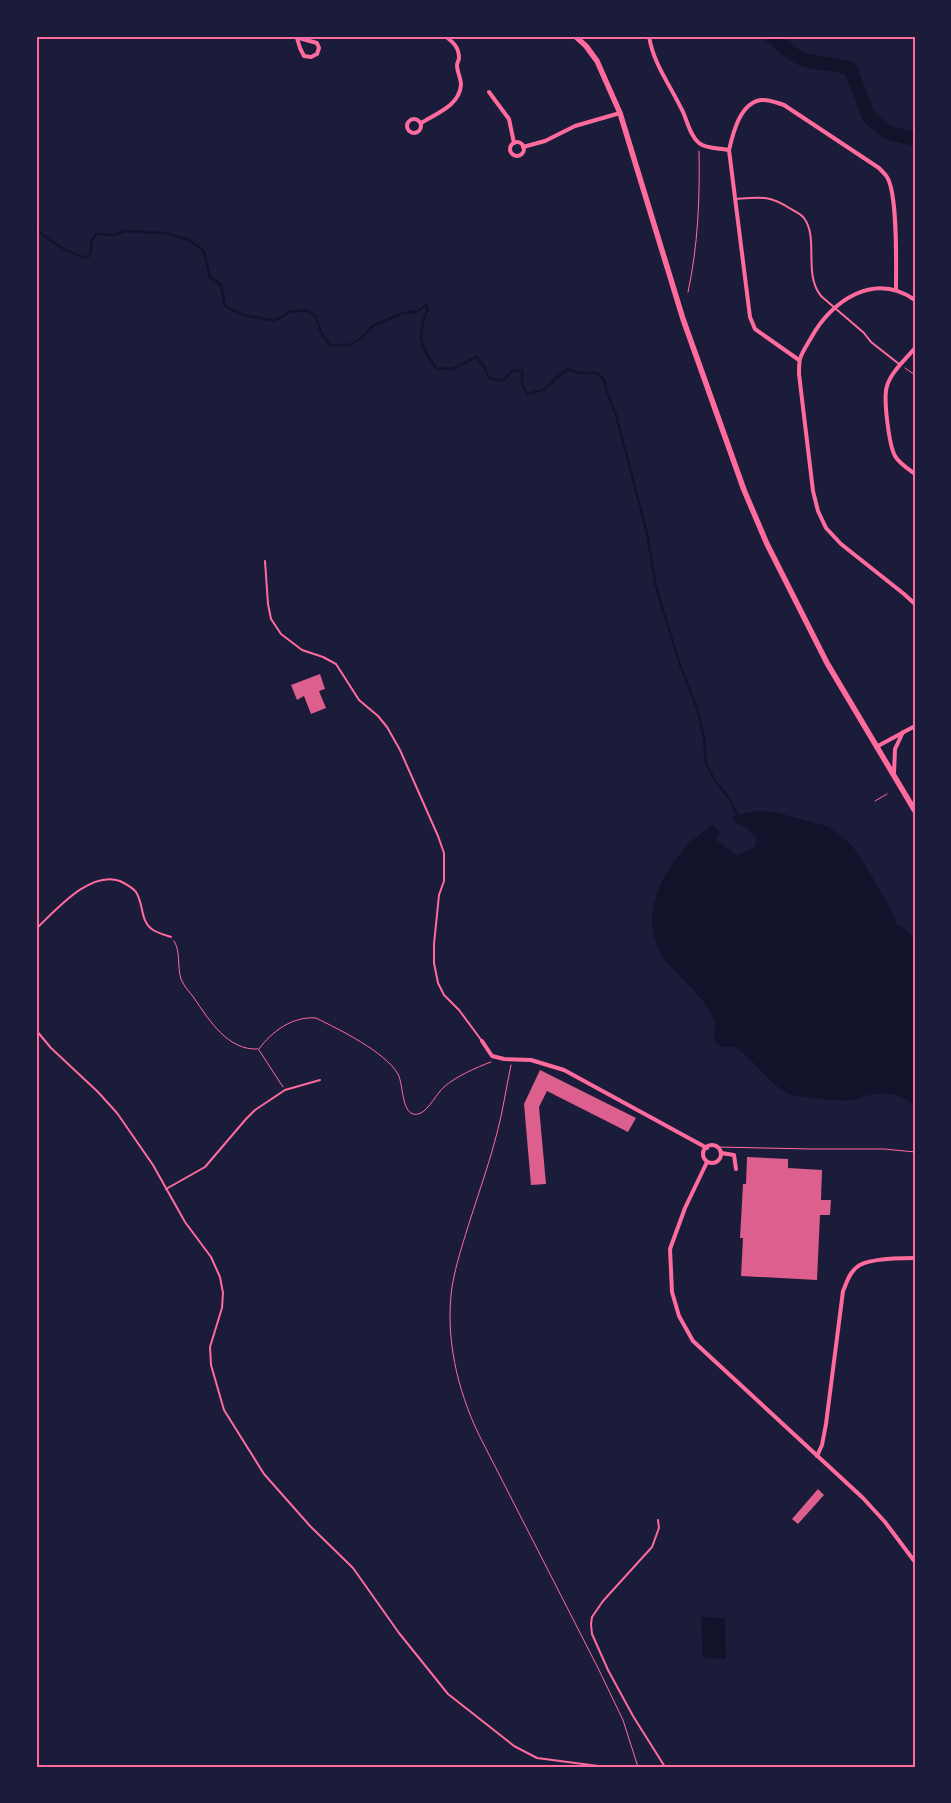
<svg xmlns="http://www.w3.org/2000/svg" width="951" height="1803" font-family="'Source Sans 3',sans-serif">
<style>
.water{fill:#12122b}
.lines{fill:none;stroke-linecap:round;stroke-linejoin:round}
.stream{stroke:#12122b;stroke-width:2.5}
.river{stroke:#12122b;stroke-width:14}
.building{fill:#dd5f8e}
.path{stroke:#ff6b9d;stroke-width:1}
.service{stroke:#ff6b9d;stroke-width:2}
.minor{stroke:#ff6b9d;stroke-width:4}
.secondary{stroke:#ff6b9d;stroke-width:5.5}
.neatline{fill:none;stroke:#ff6b9d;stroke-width:2}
</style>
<rect width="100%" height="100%" fill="#1b1b3a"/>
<g class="water">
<path d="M756,811l19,1 51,14 8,4 18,16 9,12 27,46 9,20 10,6 8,11v164c-20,-13 -30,-14 -54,-8 -4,1 -7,3 -11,3 -7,2 -54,-3 -60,-6 -22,-9 -33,-32 -52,-45 -8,-5 -18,2 -23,-8 -2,-5 0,-7 0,-11 1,-9 -4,-18 -9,-25 -13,-19 -36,-34 -47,-55 -17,-34 1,-75 25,-101 8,-9 19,-17 29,-24l7,7 -5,7 22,16 18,-8 2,-10 -11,-9 -10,-5 -3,-7z"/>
<path d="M701,1617l24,1 1,41 -23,-1z"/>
</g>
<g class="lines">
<path class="stream" d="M36,228c13,14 32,24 50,30l4,-3 2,-14 4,-7 18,1 11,-4 40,2 24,7 15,11 6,26 11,8 4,21 18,9 31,6 16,-9 15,-2 11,6 5,17 9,12h20l10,-6 13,-13 27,-12 18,-3 8,-6 2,3c-11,26 -9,38 8,60l16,1 24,-12 7,8 6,13 14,3 10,-11 9,1v14l5,9 16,-4 24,-21 13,4h17l7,7 4,15 8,20 31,118 9,54 23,75 18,46 7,30 2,25 9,18 15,18 7,15"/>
<path class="river" d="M771,36c9,7 19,18 29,22 16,7 34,5 50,10l19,49 20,16 26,6"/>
</g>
<g class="building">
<path d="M320,674l5,15 -6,2 7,17 -15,6 -7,-18 -7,4 -6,-15z"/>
<path d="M540,1070l96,48 -8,14 -81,-41 -8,16 7,77 -15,1 -7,-81z"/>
<path d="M747,1157l41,2v9l34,2 -1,30h10l-1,15h-10l-3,65 -76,-4 2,-38h-3l3,-54h3z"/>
<path d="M818,1489l6,6 -26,29 -6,-5z"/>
</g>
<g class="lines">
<g class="path">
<path d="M688,292c10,-46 12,-94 11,-141"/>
<path d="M905,368l10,7"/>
<path d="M914,777l1,-1"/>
<path d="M875,801l12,-7"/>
<path d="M174,941c7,11 3,26 7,38 3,8 9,13 13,19 15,22 34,53 64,51"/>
<path d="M259,1049c13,-18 34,-33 57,-31 24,12 68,33 82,56 6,11 3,48 23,39 8,-4 16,-20 23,-26 11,-10 33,-20 47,-25"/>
<path d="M259,1050l24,37"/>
<path d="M511,1065c-5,23 -8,46 -14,68 -7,28 -17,56 -26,84 -7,23 -15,46 -19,70 -7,50 5,102 27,148l119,233 25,52 15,47"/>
<path d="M717,1147l94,2h73l31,3"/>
</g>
<g class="service">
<path d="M736,199c25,-2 33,-4 55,10 5,3 10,5 13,9 15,20 -1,56 17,78l43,37 7,9 28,22"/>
<path d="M265,561l3,43 3,15 10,15 21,16 21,7 13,7 23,36 19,16 9,11 13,23 38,86 6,17v28l-5,14 -5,49v19l4,20 6,12 15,15 23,31"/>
<path d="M36,929c20,-19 54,-59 84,-48 6,3 12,6 16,11 8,12 4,30 17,38 5,3 12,5 18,7"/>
<path d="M36,1030l15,18 47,44 19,21 36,52 32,57 26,35 9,20 3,16 -1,15 -12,39 1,18 13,45 40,64 46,52 43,42 46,65 49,61 66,52 23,12 69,9"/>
<path d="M166,1189l39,-22 41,-48 9,-9 30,-20 35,-10"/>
<path d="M658,1520l1,8 -7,19 -49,54 -11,16 -1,7 1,10 16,36 25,46 32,51"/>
</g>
<g class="minor">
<path d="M292,36l25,7 2,5 -2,6 -6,3 -7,-1 -4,-8 -3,-10"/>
<path d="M649,36c4,27 21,49 32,72 6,10 8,27 18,35 7,6 21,5 30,7"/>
<path d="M489,92l20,27 5,24"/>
<circle cx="414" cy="126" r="7"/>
<path d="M421,123c16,-10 38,-17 40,-38 0,-7 -4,-13 -4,-20 0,-2 2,-5 2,-7 0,-11 -6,-16 -14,-22"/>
<circle cx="517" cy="149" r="7"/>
<path d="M523,147l22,-6 30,-15 45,-13"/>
<path d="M915,300c-41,-29 -84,1 -104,38 -4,7 -9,14 -11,21 -1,4 -1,10 -1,15l14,117 5,20 8,17 15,16 63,50 11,10"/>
<path d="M915,348c-9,11 -24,24 -28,38 -4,12 2,59 8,70 4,7 13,13 20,18"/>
<path d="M799,360l-44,-31 -5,-12 -21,-167c4,-17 11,-47 32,-50 8,-1 16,3 23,5l95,63c3,3 6,6 8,9 11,17 9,90 9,112"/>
<path d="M876,747l39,-21"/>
<path d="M894,773l1,-24 8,-17"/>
<path d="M482,1041l10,15 12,3 27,1 33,10 143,78"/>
<circle cx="712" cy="1154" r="9"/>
<path d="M721,1153l13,2 2,14"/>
<path d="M707,1162l-22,46 -15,41 2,43 7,24 14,25 170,157 22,24 30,40"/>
<path d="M817,1456l5,-11 4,-21 17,-133c4,-9 6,-18 14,-24 10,-9 44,-9 58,-9"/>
</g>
<path class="secondary" d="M575,36l11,10 11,15 23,52 63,206 61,171 23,54 60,119 88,148"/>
</g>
<rect width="951" height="1803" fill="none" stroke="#1b1b3a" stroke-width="75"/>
<rect x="38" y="38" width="876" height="1728" class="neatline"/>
</svg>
